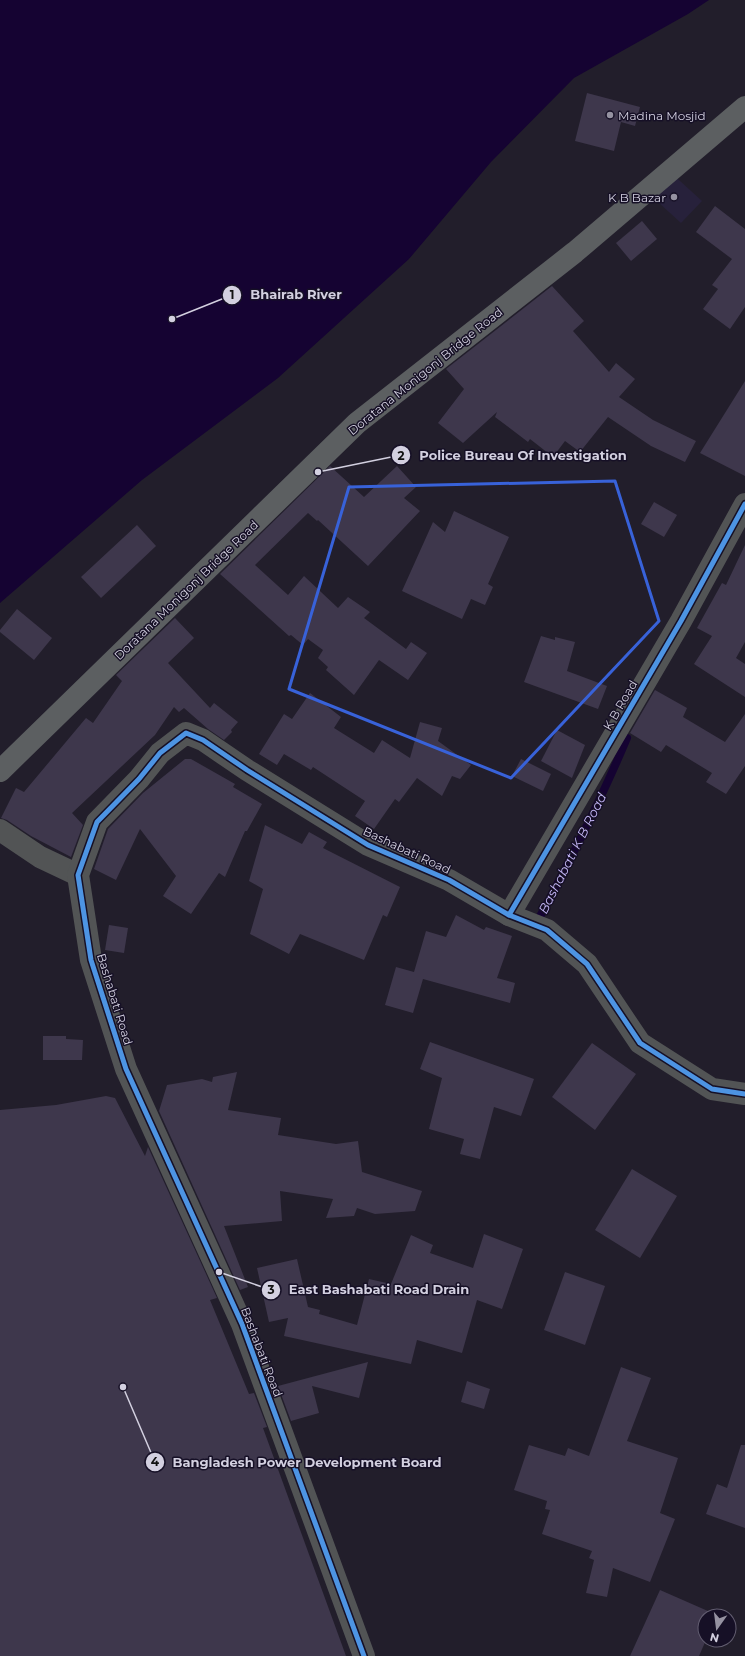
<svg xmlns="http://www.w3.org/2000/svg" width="745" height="1656" font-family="Montserrat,sans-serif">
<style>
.built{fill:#27213b}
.water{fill:#150332}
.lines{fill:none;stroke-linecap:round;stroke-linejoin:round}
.stream{stroke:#150332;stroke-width:8}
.building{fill:#3e374c}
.minor{stroke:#525455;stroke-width:22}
.major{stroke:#5c5f61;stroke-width:22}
.cycleway-casing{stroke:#161026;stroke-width:8}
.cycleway{stroke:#4d94e3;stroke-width:5}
.marked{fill:none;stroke:#3862d9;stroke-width:3;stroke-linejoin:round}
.poi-dot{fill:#9592a1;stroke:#161026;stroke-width:1.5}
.labels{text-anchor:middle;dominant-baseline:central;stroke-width:3;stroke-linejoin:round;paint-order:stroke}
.poi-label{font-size:12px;fill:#d3d0e0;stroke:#161026;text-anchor:start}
.street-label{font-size:12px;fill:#d3d0e0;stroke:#161026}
.water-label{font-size:13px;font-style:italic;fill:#c5b7f8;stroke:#161026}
.leader{fill:none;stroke:#d3d0e0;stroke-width:1.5}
.callout-dot{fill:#d3d0e0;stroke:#161026;stroke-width:1.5}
.mark-label{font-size:12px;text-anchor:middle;font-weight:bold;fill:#111}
.callout-label{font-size:13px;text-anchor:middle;font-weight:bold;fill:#d3d0e0;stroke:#161026;stroke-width:3;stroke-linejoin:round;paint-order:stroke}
</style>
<rect width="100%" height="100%" fill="#221e2b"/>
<path class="built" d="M668,170l34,31 -21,22 -34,-31z"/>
<path class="water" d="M0,0h709l-21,14 -114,64 -83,84 -82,97 -131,119 -136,102 -142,123z"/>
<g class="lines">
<path class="stream" d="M536,924c33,-61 64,-122 91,-186"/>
</g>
<g class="building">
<path d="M587,93l53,14 -5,19 -14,-4 -7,29 -39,-10z"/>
<path d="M715,206l30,23v78l-15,22 -27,-20 15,-20 -6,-4 20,-26 -36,-27z"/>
<path d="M642,221l15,18 -26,22 -15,-18z"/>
<path d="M552,286l32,35 -11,10 36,41 7,-9 19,16 -16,18 34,23 43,21 -11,21 -34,-16 -43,-29 -28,35 -15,-11 -12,16 -23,-18 -2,3 -33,-25 2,-5 -34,31 -25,-20 26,-34 -18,-20z"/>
<path d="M745,381v95l-45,-23z"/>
<path d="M330,466l34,31 33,-31 19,21 -12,11 16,13 -52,55 -50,-46 -1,1 -9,-8 -53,52 33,30 16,-19 34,32 10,-11 22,15 -6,6 42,31 5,-7 16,11 -19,27 -29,-20 -25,35 -28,-25 2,-3 -10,-9 5,-8 -15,-11 -5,6 -12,-10 -2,1 -69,-62z"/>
<path d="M654,502l23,13 -13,22 -23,-13z"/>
<path d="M454,511l55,26 -21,47 5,3 -8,18 -14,-6 -9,20 -60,-28 31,-69 12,10z"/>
<path d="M137,525l19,21 -55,52 -20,-21z"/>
<path d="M745,545v97l-9,16 9,6v33l-51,-33 18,-28 -15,-8 25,-45 4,2z"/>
<path d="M17,609l35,29 -18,22 -34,-28v-2z"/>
<path d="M175,618l19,20 -26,25 42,45 4,-5 24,19 -7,8 1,2 -8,8 -16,-11 -24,-21 -5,4 -5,-5 -19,28 -83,78 11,12 -12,32 -40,-21 -24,-16 -6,-2 15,-30 8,4 62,-74 7,5 29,-42 -6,-6z"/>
<path d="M541,636l14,4v-3l20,5 -8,29 40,15 -9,23 -74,-27z"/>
<path d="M655,690l32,18 -4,9 42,25 20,-28v52l-19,28 -20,-12 6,-9 -46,-28 -5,7 -31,-19z"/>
<path d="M310,693l31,24 -7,11 40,25 8,-13 28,18 10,-36 22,6 -4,13 33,24 -11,14 -8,-3 -10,20 -25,-18 -18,24 -4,-3 -21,30 -19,-13 10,-15 -52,-34 -2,3 -27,-16 -7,11 -18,-11 25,-40 8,5z"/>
<path d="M557,730l28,15 -13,33 -31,-17z"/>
<path d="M185,759h6l44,25 -2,3 29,17 -15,27h-2l-20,46 -6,-4 -28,41 -28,-18 13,-20 -36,-47 -24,51 -22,-11 14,-40 35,-36z"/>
<path d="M521,759l30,15 -8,17 -31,-15z"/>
<path d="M265,825l37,19 7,-12 18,10 -4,6 77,39 -13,30 -4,-2 -19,45 -64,-26 -11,20 -39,-20 13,-45 -14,-8z"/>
<path d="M456,915l28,15 2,-3 26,9 -15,42 18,5 -5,20 -87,-24 -10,34 -28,-8 11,-38 18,5 12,-41 20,6z"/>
<path d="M109,925l19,3 -4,25 -19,-3z"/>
<path d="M43,1036h23v3l17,1 -1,20h-39z"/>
<path d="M430,1042l104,37 -13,37 -27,-9 -14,52 -20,-5 4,-15 -35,-10 13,-51 -22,-9z"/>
<path d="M592,1043l44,31 -41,56 -43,-33z"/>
<path d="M237,1072l-9,38 53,8 -3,17 58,9 22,-3 4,31 60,19 -7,20 -40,3 -18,-6 -3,8 -28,2 7,-19 -53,-8 2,30 -58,5 24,61 -8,3 -81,-179 8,-26 35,-6 10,3 1,-5z"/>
<path d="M106,1096l9,2 30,58 3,-9 69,151 -7,2 39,94 5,-1 13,34 -4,1 83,228h-346v-546l56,-5z"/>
<path d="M632,1169l45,27 -37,62 -45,-28z"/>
<path d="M484,1234l39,15 -21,60 -25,-9 -15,53 -45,-13 -6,24 -127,-28 4,-18 -19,4 -12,-54 40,-9 11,48 12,3 -1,4 38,11 12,-46 22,5 20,-49 22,10 -3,8 43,15z"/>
<path d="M565,1272l40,14 -20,59 -41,-15z"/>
<path d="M368,1362l-9,36 -47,-12 7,27 -28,8 -13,-35z"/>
<path d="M621,1367l30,11 -24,63 51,17 -18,55 15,6 -25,63 -37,-14 -6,29 -21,-4 8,-33 -5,-2 3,-7 -50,-17 8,-24 -5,-1 2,-8 -33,-11 15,-45 36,11 3,-8 21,8z"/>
<path d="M467,1381l23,8 -6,20 -23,-7z"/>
<path d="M741,1445h4v83l-39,-14 11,-30 10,4z"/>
<path d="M660,1590l57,25v1h-12v24h1l-7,16h-69z"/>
</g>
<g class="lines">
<g class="minor">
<path d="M0,830l40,27 38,18"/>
<path d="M509,915l172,-294 64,-117"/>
<path d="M364,1656l-122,-332 -116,-255 -35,-109 -13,-85 19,-53 42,-43 21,-26 26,-20 17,7 44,30 121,75 81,35 60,35 38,15 40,34 53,79 72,46 33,5"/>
</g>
<path class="major" d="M0,771l357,-348 218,-171 170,-145"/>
<defs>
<g id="cycleway">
<path d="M509,915l172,-294 64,-117"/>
<path d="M364,1656l-122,-332 -116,-255 -35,-109 -13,-85 19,-53 42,-43 21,-26 26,-20 17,7 44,30 121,75 81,35 60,35 38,15 40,34 53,79 72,46 33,5"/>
</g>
</defs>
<use href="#cycleway" class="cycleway-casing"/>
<use href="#cycleway" class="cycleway"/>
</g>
<path class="marked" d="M615,481l44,140 -148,157 -222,-89 60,-202z"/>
<g class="poi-dot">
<circle cx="610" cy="115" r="4"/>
<circle cx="674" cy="197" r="4"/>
</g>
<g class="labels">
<g class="poi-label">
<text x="618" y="115">Madina Mosjid</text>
<text x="666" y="197" text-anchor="end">K B Bazar</text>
</g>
<g class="street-label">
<text transform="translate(425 371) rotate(-39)">Doratana Monigonj Bridge Road</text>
<text transform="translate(186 590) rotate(-44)">Doratana Monigonj Bridge Road</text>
<text transform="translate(620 705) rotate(-60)">K B Road</text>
<text transform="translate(407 850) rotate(25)">Bashabati Road</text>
<text transform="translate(115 999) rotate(73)">Bashabati Road</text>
<text transform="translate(262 1352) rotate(69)">Bashabati Road</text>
</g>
<g class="water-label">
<text transform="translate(572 853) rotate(-63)">Bashabati K B Road</text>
</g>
</g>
<path class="leader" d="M172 319L232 295M318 472L401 455M219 1272L271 1290M123 1387L155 1462"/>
<g class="callout-dot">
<circle cx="172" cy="319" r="4"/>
<circle cx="318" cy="472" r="4"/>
<circle cx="219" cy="1272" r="4"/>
<circle cx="123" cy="1387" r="4"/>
<circle cx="232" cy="295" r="10"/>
<circle cx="401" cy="455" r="10"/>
<circle cx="271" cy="1290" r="10"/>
<circle cx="155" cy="1462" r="10"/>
</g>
<g class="mark-label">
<text x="232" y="299">1</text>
<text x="401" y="460">2</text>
<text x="271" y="1294">3</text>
<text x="155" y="1466">4</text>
</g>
<g class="callout-label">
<text x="296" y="299">Bhairab River</text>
<text x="523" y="460">Police Bureau Of Investigation</text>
<text x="379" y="1294">East Bashabati Road Drain</text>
<text x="307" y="1467">Bangladesh Power Development Board</text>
</g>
<g transform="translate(717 1628) rotate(194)"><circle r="19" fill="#161026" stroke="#625d70"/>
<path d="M0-3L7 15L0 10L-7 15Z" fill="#9592a1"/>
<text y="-6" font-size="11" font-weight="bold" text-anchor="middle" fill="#d3d0e0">N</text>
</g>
</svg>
